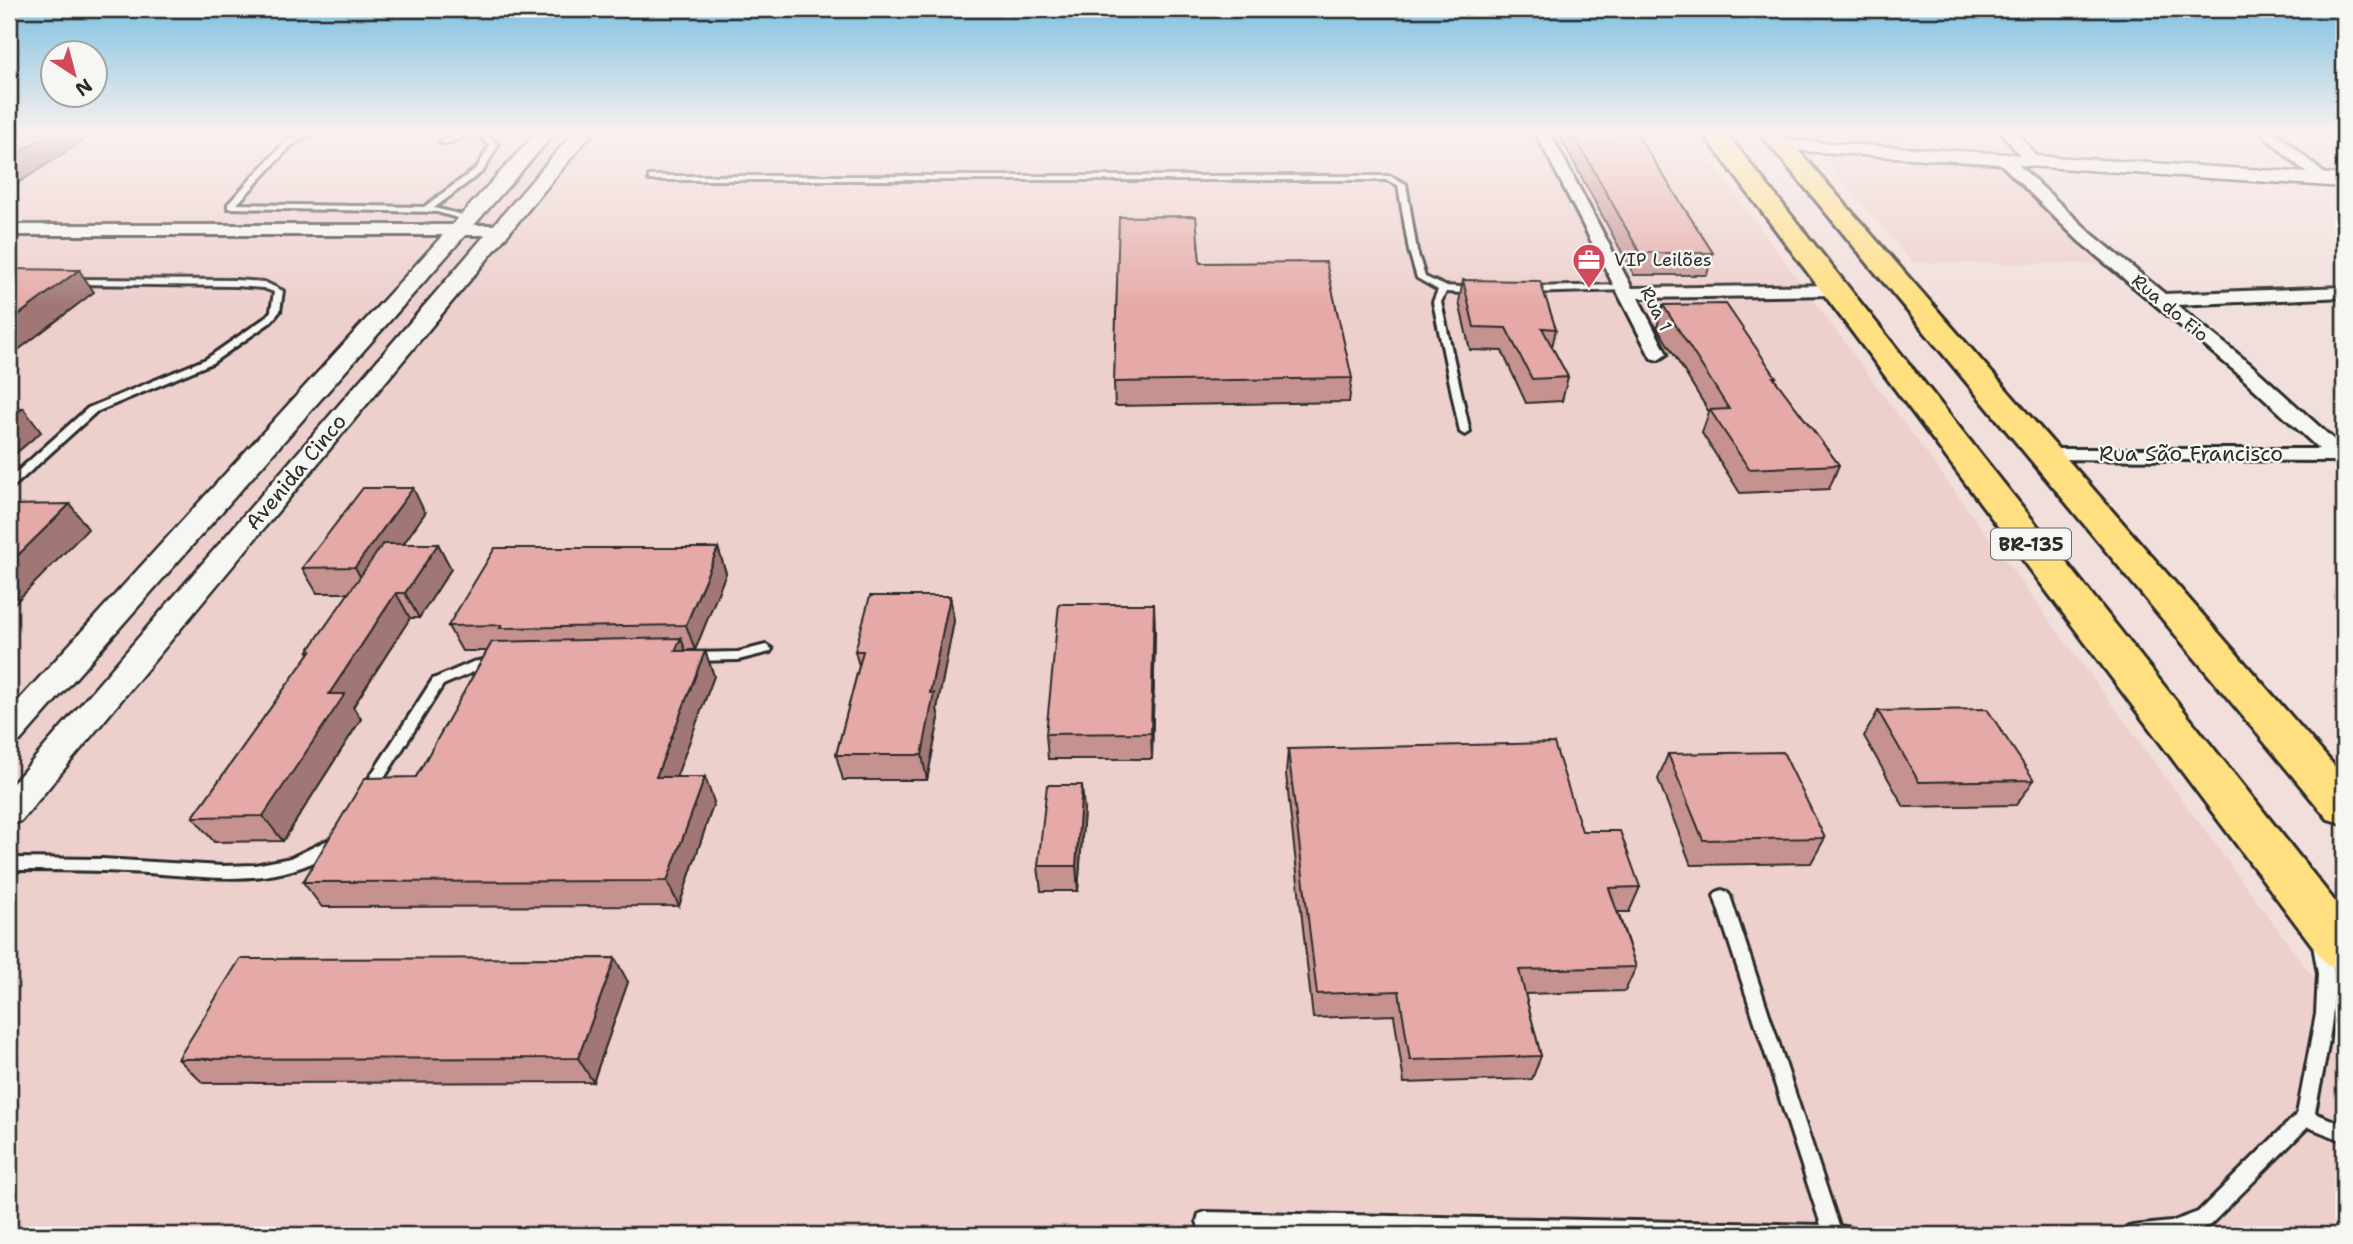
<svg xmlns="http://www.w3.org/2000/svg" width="2353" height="1244" font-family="'Shantell Sans',sans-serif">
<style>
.built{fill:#edcfcc}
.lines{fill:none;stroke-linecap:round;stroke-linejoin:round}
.service-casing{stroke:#2b2b2b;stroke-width:6}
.minor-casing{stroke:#2b2b2b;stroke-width:6}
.tertiary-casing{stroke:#2b2b2b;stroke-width:5}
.trunk-casing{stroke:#2b2b2b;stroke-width:6}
.service{fill:#f6f6f2;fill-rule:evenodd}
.minor{fill:#f6f6f2;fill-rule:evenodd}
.tertiary{fill:#f6f6f2;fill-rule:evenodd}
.trunk{fill:#ffdf80;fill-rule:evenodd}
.wall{fill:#c59290;stroke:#2b2b2b;stroke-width:2}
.shaded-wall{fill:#a07775;stroke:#2b2b2b;stroke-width:2}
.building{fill:#e5aaa7;stroke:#2b2b2b;stroke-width:2}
.labels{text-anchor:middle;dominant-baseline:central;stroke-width:5;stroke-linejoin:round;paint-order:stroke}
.far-poi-label{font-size:18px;fill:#2b2b2b;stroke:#f6f6f2;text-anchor:start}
.far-street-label{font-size:18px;fill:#2b2b2b;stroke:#f6f6f2}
.shield{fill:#f6f6f2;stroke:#686867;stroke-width:2}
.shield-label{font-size:19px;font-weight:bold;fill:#2b2b2b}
.street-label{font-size:21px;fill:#2b2b2b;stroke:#f6f6f2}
</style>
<rect width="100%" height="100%" fill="#f1dfdc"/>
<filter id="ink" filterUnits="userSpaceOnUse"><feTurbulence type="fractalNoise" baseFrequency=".0143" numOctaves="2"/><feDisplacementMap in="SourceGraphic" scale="14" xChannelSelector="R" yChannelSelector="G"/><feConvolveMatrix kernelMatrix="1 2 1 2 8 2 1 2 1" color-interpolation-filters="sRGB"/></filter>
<g filter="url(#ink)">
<g class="built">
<path d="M9,133h1681l654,886v216h-2335z"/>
<path d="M1801,133h201l110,131 -199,-1z"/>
</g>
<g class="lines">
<defs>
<g id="service">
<path d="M303,133h10l-22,13 -54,58 187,3 53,-39 13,-23 -14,-12h8l14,12 -15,26 -49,37 37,9 1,2 -4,2 -31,-9 -209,-4v-4l57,-62z"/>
<path d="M459,133h10l-22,11 -7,-2z"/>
<path d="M649,176h741l16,8 11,67 8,26 20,9 32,2 4,3 -4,3 -31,-2 -5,10 29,130 -5,3 -5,-3 -27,-130 5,-12 -21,-12 -8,-27 -11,-66 -12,-5h-737z"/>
<path d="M74,279l162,1 28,2 19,9 -3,20 -9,11 -59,41 -116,49 -83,75 -4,1v-9l79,-71 118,-49 59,-41 6,-7 3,-19 -11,-4 -27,-2 -165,-2 -1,-2z"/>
<path d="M1624,285l3,1v4l-101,3 -4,-3 4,-3z"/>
<path d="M766,645l6,4 -2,3 -32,8 -47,1 -6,-4 6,-4 47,-1z"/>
<path d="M494,658l4,1 2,3 -2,3 -18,4 -37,16 -69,109 -5,1 -5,-1 -2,-4 2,-4 69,-107 40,-17z"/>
<path d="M334,837l5,2 2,4c-4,7 -13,11 -21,16 -60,31 -129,15 -194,13 -39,-2 -78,-2 -117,-2v-12l93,1 120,7 33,-1 36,-7z"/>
<path d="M1722,890l5,2 3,4 109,330 12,2 2,7h-418l-229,-5 -7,-2 -2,-7 2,-7 7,-2 615,13 -107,-329 3,-4z"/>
<path d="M2321,938l6,2c19,42 -4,128 -12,173l29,12v16l-36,-14 -98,98 -25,10h-61l2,-7 7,-2 38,-4 27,-10 99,-98 19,-100 2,-40 -5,-29 2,-5z"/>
</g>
<g id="minor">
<path d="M1536,133h14l82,155 203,-3 9,5 -9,5 -197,3 29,56 -9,6 -7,-2z"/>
<path d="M2002,133h15l23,28 -3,3h-10z"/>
<path d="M2261,133h16l51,44 3,3 -3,3h-10z"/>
<path d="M2004,155l5,1 83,78 73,60 179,-7v10l-167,8 73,59 94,85v17l-11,-5 -295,-2 -4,-4 4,-4 7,-2h274l-83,-77 -156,-130 -81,-80 -2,-3z"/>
<path d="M9,225h492l8,5 -8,5h-492z"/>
</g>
<g id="tertiary">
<path d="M536,133h19l-535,608 -11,3v-33z"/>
<path d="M573,133h19l-571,688 -12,4v-37z"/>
<path d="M1780,140l564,35v12l-570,-38 -3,-4 3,-4z"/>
</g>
<g id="trunk">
<path d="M1703,133h23l618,780v58l-17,-6z"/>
<path d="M1760,133h23l561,644v47l-16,-5z"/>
</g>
</defs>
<use href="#service" class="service-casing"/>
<use href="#minor" class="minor-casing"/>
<use href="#tertiary" class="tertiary-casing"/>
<use href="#trunk" class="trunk-casing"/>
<use href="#service" class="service"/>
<use href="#minor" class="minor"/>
<use href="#tertiary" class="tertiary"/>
<use href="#trunk" class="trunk"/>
</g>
<g class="wall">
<path d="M1558,133h78l77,120 -6,22h-73z"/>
<path d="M1852,133h53l-1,2 -48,2z"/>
<path d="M1200,263l152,115 -3,24 -234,4 -1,-24z"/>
<path d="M1463,280l93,49 -4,18 16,30 -6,24 -36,2 -24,-52 -32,-1 -11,-48z"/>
<path d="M1663,305l113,72 -1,3 64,85 -10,24 -89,4 -38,-60 7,-21 -52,-85z"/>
<path d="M425,513l-22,31h35l13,25 -32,49h-9l-57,89 8,12 -78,122 -69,1 -21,-25 116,-163 -1,-3 41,-58h-32l-15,-25z"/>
<path d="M718,548l8,25 -31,77h-10l20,1 9,25 -38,101 38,25 -35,104 -357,1 -19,-25 113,-105 72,-126h-26l-14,-25z"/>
<path d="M950,596l4,25 -17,88 2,9 -12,62h-84l-7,-25 23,-89 -4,-15z"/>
<path d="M1155,629l-3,130h-104l-2,-25z"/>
<path d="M1878,711l156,69 -18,25 -112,2 -40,-71z"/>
<path d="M1288,749l294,82 58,56 -11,25h-11l18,55 -11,24 -100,3 16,62 -9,23 -128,4 -10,-68 -81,3 -27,-244z"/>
<path d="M1668,754l157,84 -14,25 -120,2 -33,-86z"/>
<path d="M1084,810l-6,81h-37l-3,-25z"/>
<path d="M628,982l-35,100 -390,1 -25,-24z"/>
</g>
<g class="shaded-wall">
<path d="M51,133h44l-86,56v-30z"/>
<path d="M79,270l15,22 -85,65v-35z"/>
<path d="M23,408l18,24 -32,27v-40z"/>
<path d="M413,488l12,25 -56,80 -14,-26z"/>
<path d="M70,504l18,25 -79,80v-45z"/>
<path d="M438,544l13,25 -32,49 -14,-25z"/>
<path d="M718,548l8,25 -31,77 -9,-25z"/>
<path d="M396,593l14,25 -57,89 8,12 -78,122 -20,-25 66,-122z"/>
<path d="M950,596l4,25 -17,88 2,9 -12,62 -5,-25 8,-62z"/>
<path d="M1154,604l1,25 -3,130 -1,-26z"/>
<path d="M681,638l9,25 -15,-12z"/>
<path d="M705,651l9,25 -47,126 -11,-25z"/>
<path d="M705,777l9,25 -35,104 -12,-25z"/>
<path d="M1082,785l2,25 -6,81 -2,-25z"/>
<path d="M615,958l13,24 -35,100 -15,-24z"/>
</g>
<g class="building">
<path d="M9,133h42l-42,26z"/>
<path d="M1573,133h63l77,120h-73z"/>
<path d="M1196,216l4,47 126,-1 26,116 -238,4 5,-165z"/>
<path d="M9,269l70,1 -70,52z"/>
<path d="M1463,280l77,1 16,48 -14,-1 26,49 -36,2 -26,-51 -32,-1z"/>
<path d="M1726,304l50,73h-3l66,88 -90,4 -39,-59 19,-1 -66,-104z"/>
<path d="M9,407l14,1 -14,11z"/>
<path d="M363,488h50l-58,79 -53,1z"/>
<path d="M70,504l-61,60v-59z"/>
<path d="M383,544h55l-33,49h-9l-67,101h16l-82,122 -70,1 118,-166h-3z"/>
<path d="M495,548h223l-32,77 -186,3 2,-3 -54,1z"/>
<path d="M870,596h80l-20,97h4l-12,62h-86l27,-104h-8z"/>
<path d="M1059,604h95l-3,129 -105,1z"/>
<path d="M681,638l-6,13h30l-49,126h49l-38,104 -364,1 62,-104 51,-1 76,-135z"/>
<path d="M1987,709l47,71 -115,2 -41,-71z"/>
<path d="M1554,743l28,88h38l20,56 -31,1 27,79 -117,3 22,86 -131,4 -11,-69 -82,3 -29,-245z"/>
<path d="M1783,752l42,86 -122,2 -35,-86z"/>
<path d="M1047,785h35l-6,81h-38z"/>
<path d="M615,958l-37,100 -400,1 62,-100z"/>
</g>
</g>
<linearGradient id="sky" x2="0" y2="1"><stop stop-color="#7ec0e1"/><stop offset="0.43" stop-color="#f9f1ef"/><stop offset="1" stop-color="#f9f1ef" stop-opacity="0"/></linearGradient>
<rect width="2353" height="307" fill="url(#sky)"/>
<defs>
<symbol id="office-pin" viewBox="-11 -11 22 30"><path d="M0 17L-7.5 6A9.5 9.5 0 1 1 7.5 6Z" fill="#d1495b" stroke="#f6f6f2"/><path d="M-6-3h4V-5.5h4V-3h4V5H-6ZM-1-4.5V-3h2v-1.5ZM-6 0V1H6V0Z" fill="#fff"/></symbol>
</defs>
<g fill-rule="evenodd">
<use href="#office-pin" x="1570" y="241" width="38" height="52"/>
</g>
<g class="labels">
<g class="far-poi-label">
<text x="1614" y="260">VIP Leilões</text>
</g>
<g class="far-street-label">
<text transform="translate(2170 308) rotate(40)">Rua do Fio</text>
<text transform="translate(1656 309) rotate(63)">Rua 1</text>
</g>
<rect class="shield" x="1991" y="528.5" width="80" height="31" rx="5"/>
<g class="shield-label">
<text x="2031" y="544">BR-135</text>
</g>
<g class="street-label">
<text x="2191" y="454">Rua São Francisco</text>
<text transform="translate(296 472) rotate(-50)">Avenida Cinco</text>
</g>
</g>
<rect width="2353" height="1244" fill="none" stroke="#f6f6f2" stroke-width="35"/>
<rect x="18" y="18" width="2318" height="1209" fill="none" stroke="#2b2b2b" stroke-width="2.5" filter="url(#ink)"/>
<g transform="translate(74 74) rotate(144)"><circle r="33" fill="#f6f6f2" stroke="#a5a5a2" stroke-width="2"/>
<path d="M0-5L12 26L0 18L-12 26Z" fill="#d1495b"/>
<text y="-10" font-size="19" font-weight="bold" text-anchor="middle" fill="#2b2b2b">N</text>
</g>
</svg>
